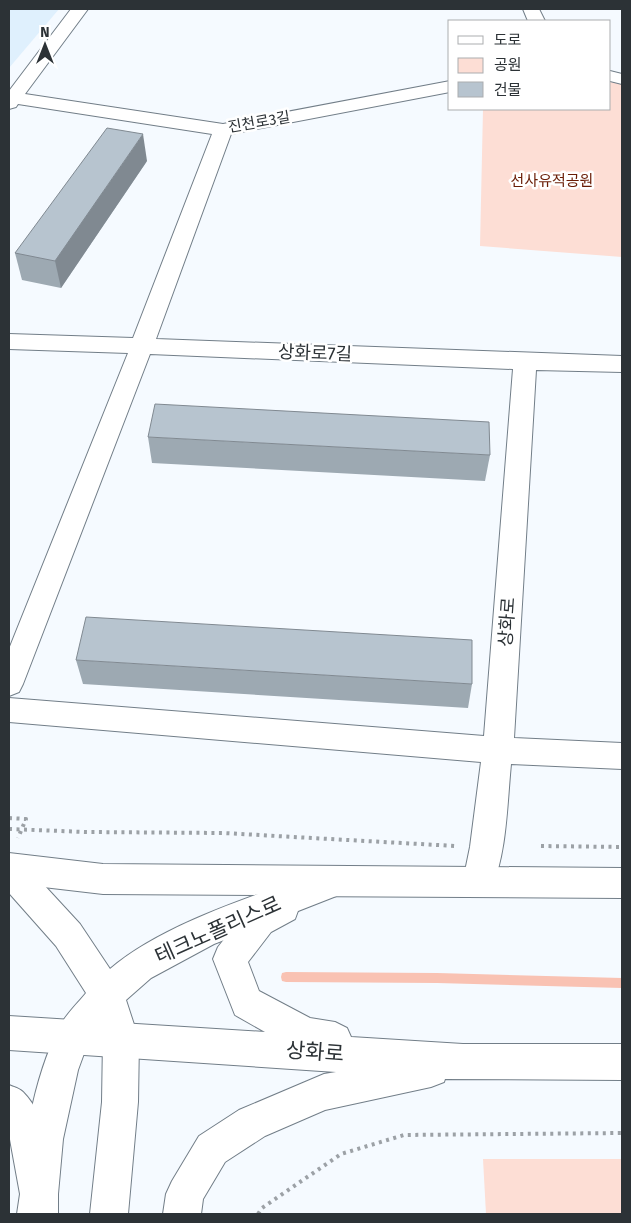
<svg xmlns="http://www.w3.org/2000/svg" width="631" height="1223" font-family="'Fira Sans','Noto Sans KR',sans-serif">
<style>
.built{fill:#dff0fd}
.green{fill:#fdded5}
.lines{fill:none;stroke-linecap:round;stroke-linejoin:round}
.stream{fill:#f9c2b3;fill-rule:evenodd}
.minor-casing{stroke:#727e88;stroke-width:2}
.major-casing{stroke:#727e88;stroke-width:2}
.highway-casing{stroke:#727e88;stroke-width:2}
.path{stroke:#9ca1a6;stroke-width:4;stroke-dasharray:3 4.5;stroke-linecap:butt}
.minor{fill:#fff;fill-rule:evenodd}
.major{fill:#fff;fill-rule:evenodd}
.highway{fill:#fff;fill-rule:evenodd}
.wall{fill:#9da9b2}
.shaded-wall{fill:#808991}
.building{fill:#b7c4cf;stroke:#808991}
.labels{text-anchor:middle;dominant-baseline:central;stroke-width:5;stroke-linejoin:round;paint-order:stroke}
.far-street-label{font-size:15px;fill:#2c3236;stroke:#fff}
.far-park-label{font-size:15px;fill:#691c05;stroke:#fff}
.street-label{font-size:18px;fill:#2c3236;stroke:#fff}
.near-street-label{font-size:21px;fill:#2c3236;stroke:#fff}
</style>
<rect width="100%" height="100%" fill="#f5faff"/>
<path class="built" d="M9,9h50l-50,59z"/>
<g class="green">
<path d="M610,82l12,2v173l-142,-11 3,-137h127z"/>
<path d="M483,1159h139v55h-136z"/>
</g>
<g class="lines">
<path class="stream" d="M286,972l151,1 185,5v10l-185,-5 -151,-1 -4,-1 -1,-4 1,-4z"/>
<defs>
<g id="minor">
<path d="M71,9h17l-63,85 198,30 227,-43v11l-219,42 -75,205 466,17v16l-86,-2 -22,368 108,5v26l-111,-5c-4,40 -4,91 -21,128l-11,4 -11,-4 -5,-11 7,-34 11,-85 -472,-40v-24l475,38 29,-367 -363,-15 -127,330 -4,8 -10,4v-47l119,-296 -119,-4v-15l124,4 79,-204 -194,-30 -2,3 -7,2v-18z"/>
<path d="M523,9h16l6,12h-17z"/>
<path d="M610,71l12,3v10l-12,-3z"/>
</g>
<g id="major">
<path d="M9,853l94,11 519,4v30l-331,-2 4,1 4,11 -4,11 -24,13 -23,30 11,29 51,27 25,4 12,6 4,9 112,7h159v36l-177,-1 -1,3 -13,5 -106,23 -60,26 -40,26 -22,37 -2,15h-38l3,-20 6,-13 27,-45 40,-26 85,-36 12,-2 -327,-22v-34l256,16 -30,-17 -22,-56 5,-12 29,-37 29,-15 -173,-1 -94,-11z"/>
<path d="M9,1085c4,2 10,3 14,7 26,26 38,87 32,122h-38l3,-20 -11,-60z"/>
</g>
<path id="highway" d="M9,855l11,4 60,65 30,45c56,-48 154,-76 223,-102l11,4 5,11 -5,11 -130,51 -63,34 -25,22 13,40 -1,62 -10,112h-38l12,-112 1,-62 -2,-10 -15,18 -8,22 -15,69 -5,55v20h-38c0,-58 13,-136 40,-188 6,-12 18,-23 26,-33l-30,-47 -47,-53z"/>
</defs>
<use href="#minor" class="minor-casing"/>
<use href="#major" class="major-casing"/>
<use href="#highway" class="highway-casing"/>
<g class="path">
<path d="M9,818l17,1 -8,19"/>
<path d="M9,829l77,3 137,1 232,13"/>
<path d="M541,846l81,1"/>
<path d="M258,1214l4,-6 79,-54 63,-19 218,-2"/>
</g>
<use href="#minor" class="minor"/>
<use href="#major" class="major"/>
<use href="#highway" class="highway"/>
</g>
<g class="wall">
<path d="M147,161l-86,127 -39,-8 -7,-27z"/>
<path d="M148,437l342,18 -5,26 -333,-18z"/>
<path d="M76,660l396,24 -4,24 -385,-24z"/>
</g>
<path class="shaded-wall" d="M143,134l4,27 -86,127 -6,-27z"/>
<g class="building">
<path d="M107,128l36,6 -88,127 -40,-8z"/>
<path d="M155,404l334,18 1,33 -342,-18z"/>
<path d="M86,617l386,23v44l-396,-24z"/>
</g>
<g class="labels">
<g class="far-street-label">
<text transform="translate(259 122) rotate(-10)">진천로3길</text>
</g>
<g class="far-park-label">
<text x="552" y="181">선사유적공원</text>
</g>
<g class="street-label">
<text transform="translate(315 353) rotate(2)">상화로7길</text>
<text transform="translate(507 622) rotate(-86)">상화로</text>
</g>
<g class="near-street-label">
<text transform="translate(218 930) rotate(-24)">테크노폴리스로</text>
<text transform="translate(315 1052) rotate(4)">상화로</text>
</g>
</g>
<rect width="631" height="1223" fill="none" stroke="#2c3236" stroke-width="20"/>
<rect x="448" y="20" width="162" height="90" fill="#ffffff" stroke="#abadaf"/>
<rect x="458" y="36" width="25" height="8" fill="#ffffff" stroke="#abadaf"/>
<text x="494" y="45" font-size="15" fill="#2c3236">도로</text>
<rect x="458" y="58" width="25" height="15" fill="#fdded5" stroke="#abadaf"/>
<text x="494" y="70" font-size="15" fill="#2c3236">공원</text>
<rect x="458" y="82" width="25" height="15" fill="#b7c4cf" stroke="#abadaf"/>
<text x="494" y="95" font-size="15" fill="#2c3236">건물</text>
<g transform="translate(45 45)" stroke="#ffffff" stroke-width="4" paint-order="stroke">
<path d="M0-4L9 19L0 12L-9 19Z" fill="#2c3236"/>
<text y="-8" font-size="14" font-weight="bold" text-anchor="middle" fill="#2c3236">N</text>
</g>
</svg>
